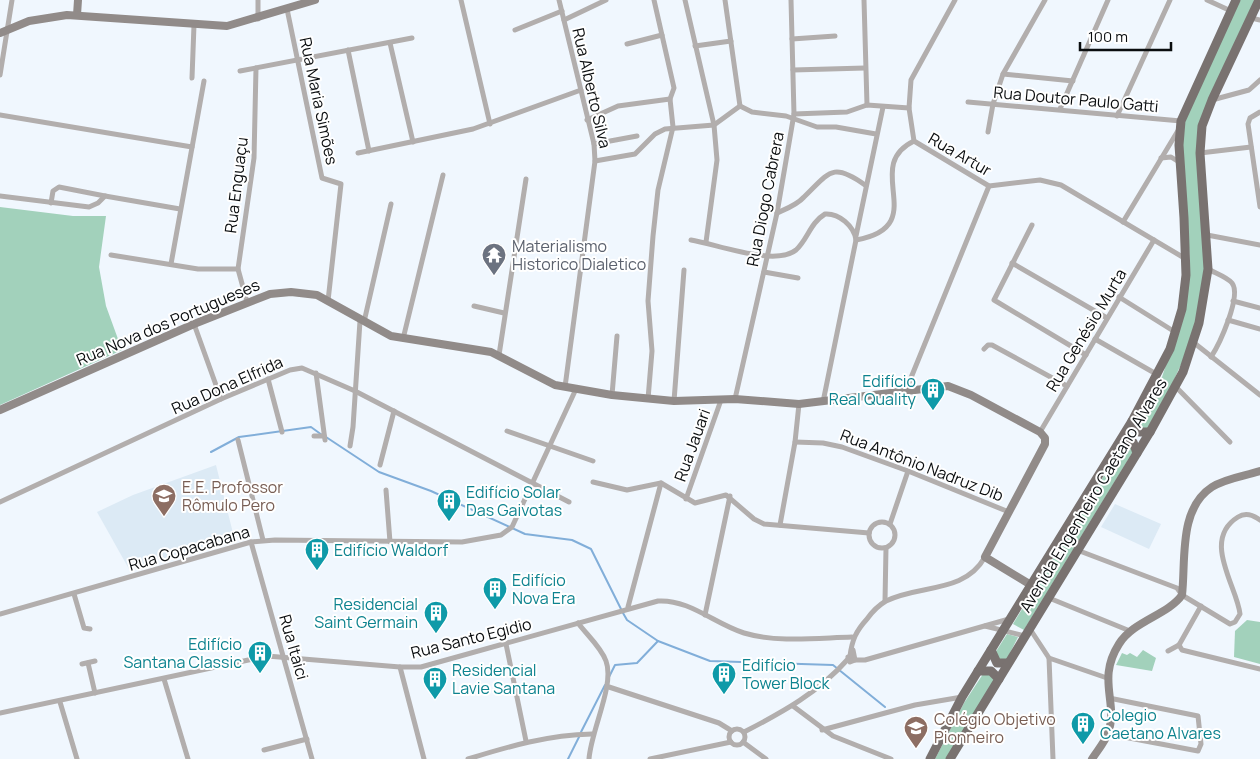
<svg xmlns="http://www.w3.org/2000/svg" width="1260" height="759" font-family="Manrope,sans-serif">
<style>
.built{fill:#dceaf5}
.green{fill:#a2d1bb}
.lines{fill:none;stroke-linecap:round;stroke-linejoin:round}
.stream{stroke:#81aed9;stroke-width:2}
.street{stroke:#b2aead;stroke-width:5}
.secondary{stroke:#918b89;stroke-width:8}
.primary{stroke:#797270;stroke-width:9}
.labels{text-anchor:middle;dominant-baseline:central;stroke-width:4;stroke-linejoin:round;paint-order:stroke}
.street-label{font-size:16px;fill:#0a0d0f;stroke:#fff}
.worship-label{font-size:16px;fill:#5b616d;stroke:#fff;text-anchor:start}
.culture-label{font-size:16px;fill:#0d838f;stroke:#fff;text-anchor:start}
.education-label{font-size:16px;fill:#785e54;stroke:#fff;text-anchor:start}
</style>
<rect width="100%" height="100%" fill="#f0f7fe"/>
<g class="built">
<path d="M216,465l18,72 -105,32 -32,-57 36,-17z"/>
<path d="M1115,504l46,20 -12,25 -48,-22z"/>
</g>
<g class="green">
<path d="M1239,0h17l-57,124 6,148 -9,51 -11,33 -13,28 -25,45 -5,2 -8,-8 28,-46 22,-67 6,-50 -9,-114 3,-25z"/>
<path d="M0,207l73,9h33l-7,51 7,39 16,44 -122,55z"/>
<path d="M1125,441l4,1 5,8 -110,180 -11,-6z"/>
<path d="M1247,620l13,2v42l-26,-7 1,-26z"/>
<path d="M1007,634l11,3 -13,26h-4l-6,-10z"/>
<path d="M1143,650l13,8 -4,13 -36,-6 6,-12 5,2 3,-2 7,4z"/>
<path d="M988,672l6,8 -46,79h-13l29,-56 19,-29z"/>
</g>
<g class="lines">
<g class="stream">
<path d="M326,437l53,35 52,19 94,43 47,6 19,9 30,60"/>
<path d="M211,452l28,-15 72,-10 11,8"/>
<path d="M623,613l4,7 31,21 52,20 123,4 52,42"/>
<path d="M609,677l6,-12 22,-2 21,-22"/>
<path d="M581,732l24,-47"/>
<path d="M568,759l11,-22"/>
</g>
<g class="street">
<path d="M461,0l29,124"/>
<path d="M559,0l35,144 1,17 -30,226"/>
<path d="M685,0l29,125 3,35 -11,82"/>
<path d="M725,0l15,106"/>
<path d="M864,0l3,105"/>
<path d="M955,0l-44,80 -2,28 5,33 75,45 51,-6 21,5 125,74"/>
<path d="M1207,0l24,11"/>
<path d="M287,9l35,169 19,6 -13,117"/>
<path d="M1251,18l9,2"/>
<path d="M258,19v-19"/>
<path d="M564,20l42,-20"/>
<path d="M515,30l47,-19"/>
<path d="M792,39l43,-3"/>
<path d="M390,43l23,99"/>
<path d="M627,44l35,-9"/>
<path d="M695,46l36,-5"/>
<path d="M348,50l21,101"/>
<path d="M793,70l72,-2"/>
<path d="M240,71l172,-33"/>
<path d="M1003,74l70,7"/>
<path d="M0,75l12,-75"/>
<path d="M192,78l2,-53"/>
<path d="M1212,100l37,-10 11,-10"/>
<path d="M968,102l213,19"/>
<path d="M1060,109l48,-109"/>
<path d="M1260,112l-10,6 -2,6 12,83"/>
<path d="M794,114l53,-2 20,-7 42,3"/>
<path d="M0,115l192,32"/>
<path d="M1117,116l53,-116"/>
<path d="M587,120l31,-14 52,-7"/>
<path d="M988,132l5,-28 10,-30 42,-74"/>
<path d="M594,144l43,-8"/>
<path d="M358,153l115,-24 108,-39"/>
<path d="M1200,153l51,-6"/>
<path d="M1161,158l10,-1 8,5"/>
<path d="M595,161l40,-7 20,-20 10,-5 49,-4 26,-19 12,6 34,4 31,11h19l40,7"/>
<path d="M0,196l89,11 9,-4 7,-7 75,13"/>
<path d="M51,203l2,-12 6,-4 46,9"/>
<path d="M777,213c9,-4 20,-8 27,-16 25,-24 28,-36 61,-12"/>
<path d="M1123,222l56,-93"/>
<path d="M1032,225l-38,75 92,55"/>
<path d="M1207,235l53,10"/>
<path d="M856,236l27,-129"/>
<path d="M691,240c25,4 84,27 105,10 12,-11 14,-27 29,-36 14,-1 29,12 31,26l-33,162"/>
<path d="M856,240c77,-14 4,-73 58,-99"/>
<path d="M111,255l87,14h40"/>
<path d="M1012,263l95,55"/>
<path d="M171,264l33,-183"/>
<path d="M1208,269c7,4 19,8 24,14 10,13 -13,62 -21,74"/>
<path d="M764,272l34,6"/>
<path d="M1119,297l56,35"/>
<path d="M1233,301l27,7"/>
<path d="M247,302l-9,-33 16,-111 2,-90"/>
<path d="M474,306l30,7"/>
<path d="M1228,320l32,9"/>
<path d="M364,322l27,-118"/>
<path d="M194,324l27,75"/>
<path d="M403,339l40,-164"/>
<path d="M1095,339l63,36"/>
<path d="M1193,342l67,53"/>
<path d="M984,349l4,-4h4l75,41"/>
<path d="M499,355l27,-176"/>
<path d="M316,373l9,67"/>
<path d="M268,379l14,53"/>
<path d="M1176,387l54,55"/>
<path d="M906,390l83,-204"/>
<path d="M612,395l5,-59"/>
<path d="M648,399l4,-48 -4,-50 5,-65 5,-46 15,-63 -3,-28 4,-11 -20,-88"/>
<path d="M735,399l42,-186 17,-99 -3,-114"/>
<path d="M674,401l10,-131"/>
<path d="M507,431l86,30"/>
<path d="M1040,432l114,-192"/>
<path d="M314,436h10"/>
<path d="M238,440l25,100"/>
<path d="M795,442l28,1 19,4 66,24 101,41"/>
<path d="M350,446l3,-19 7,-106"/>
<path d="M380,465l14,-54"/>
<path d="M593,482l34,8 34,-7 34,20 31,-8 28,24 10,5 105,9"/>
<path d="M386,490l4,52"/>
<path d="M686,499l35,-99"/>
<path d="M0,502l221,-103 69,-29 12,-2 53,23 214,111"/>
<circle cx="882" cy="535" r="13"/>
<path d="M890,524l18,-53"/>
<path d="M780,525l15,-83 4,-38"/>
<path d="M251,542l61,217"/>
<path d="M1077,550l100,38 5,7 48,29 5,-2 5,-8c-3,-28 -39,-74 -2,-97 8,-5 15,-2 22,3"/>
<path d="M74,594l10,34 6,1"/>
<path d="M1049,598l81,33"/>
<path d="M885,601l1,-53"/>
<path d="M628,607l33,-124"/>
<path d="M0,614l251,-72 24,-2 187,2 39,-7 11,-8 64,-138"/>
<path d="M705,615l25,-119"/>
<path d="M578,623c9,12 23,24 28,38 9,24 -15,69 -17,98"/>
<path d="M985,626l40,10"/>
<path d="M1030,629l19,29"/>
<path d="M506,644l20,97"/>
<path d="M1179,645l3,5 78,19"/>
<path d="M1179,645l22,-39"/>
<path d="M853,650l2,10 -5,2 -2,-5 5,-1"/>
<path d="M1168,651l11,-6"/>
<path d="M850,656c2,-16 6,-25 17,-37 5,-7 12,-14 19,-18 34,-17 78,-7 99,-44"/>
<path d="M855,660h10l144,-41"/>
<path d="M88,663l7,30"/>
<path d="M82,664l13,-3"/>
<path d="M400,667l24,92"/>
<path d="M164,679l24,80"/>
<path d="M609,687l110,36 13,8"/>
<path d="M60,702l17,57"/>
<path d="M793,706l40,30 58,23"/>
<path d="M0,713l267,-57 133,11h21l237,-66c31,-2 57,23 86,32 34,10 73,5 108,4"/>
<circle cx="737" cy="737" r="8"/>
<path d="M822,730l93,-25 47,-8"/>
<path d="M744,732c39,-20 75,-40 104,-73"/>
<path d="M1108,734l90,17 3,-7 -3,-28 -89,-18"/>
<path d="M743,742l23,17"/>
<path d="M264,750l43,-11"/>
<path d="M468,759c42,-13 80,-24 124,-25"/>
<path d="M650,759l81,-17"/>
<path d="M1053,759l-4,-101 58,20"/>
</g>
<g class="secondary">
<path d="M77,15l1,-15"/>
<path d="M0,33l29,-12 38,-6 160,11 88,-26"/>
<path d="M0,410l194,-86 76,-30 21,-2 26,3 74,41 100,16 64,33 57,10 62,6 61,-2 64,5 149,-18 23,9 69,37 5,6v6l-60,113 46,28"/>
<path d="M1092,759c5,-8 13,-17 16,-26 11,-30 -12,-53 11,-89 14,-23 49,-29 63,-49 4,-34 -4,-86 30,-108 14,-9 33,-11 48,-16"/>
</g>
<g class="primary">
<path d="M1132,421l2,7 5,4h11"/>
<path d="M1122,439l11,3 4,11"/>
<path d="M991,650l6,13h11"/>
<path d="M978,671h13l8,8"/>
<path d="M930,759l32,-62 170,-276 38,-72 12,-40 4,-34 -2,-57 -5,-73 2,-24 55,-121"/>
<path d="M950,759l200,-327 33,-60 16,-49 9,-54 -8,-116 2,-27 10,-26 47,-100"/>
</g>
</g>
<defs>
<symbol id="temple-pin" viewBox="-11 -11 22 30"><path d="M0 17L-7.5 6A9.5 9.5 0 1 1 7.5 6Z" fill="#6b7280" stroke="#fff"/><path d="M0-6L5-2H3V0L6.5 2.5H4V6H1.5V3h-3V6H-4V2.5H-6.5L-3 0V-2H-5Z" fill="#fff"/></symbol>
<symbol id="building-pin" viewBox="-11 -11 22 30"><path d="M0 17L-7.5 6A9.5 9.5 0 1 1 7.5 6Z" fill="#0f9aa8" stroke="#fff"/><path d="M-4-6H4V6H1V3H-1V6H-4ZM-2.5-4.3h1.7v1.8h-1.7ZM.8-4.3h1.7v1.8H.8ZM-2.5-1h1.7V.8h-1.7ZM.8-1h1.7V.8H.8Z" fill="#fff"/></symbol>
<symbol id="school-pin" viewBox="-11 -11 22 30"><path d="M0 17L-7.5 6A9.5 9.5 0 1 1 7.5 6Z" fill="#8d6e63" stroke="#fff"/><path d="M0-5L7-2L0 1L-7-2ZM-4 1L0 2.5L4 1V4Q0 6-4 4Z" fill="#fff"/></symbol>
</defs>
<g fill-rule="evenodd">
<use href="#temple-pin" x="480" y="241" width="28" height="38"/>
<use href="#building-pin" x="919" y="376" width="28" height="38"/>
<use href="#school-pin" x="150" y="482" width="28" height="38"/>
<use href="#building-pin" x="435" y="487" width="28" height="38"/>
<use href="#building-pin" x="303" y="536" width="28" height="38"/>
<use href="#building-pin" x="481" y="575" width="28" height="38"/>
<use href="#building-pin" x="422" y="599" width="28" height="38"/>
<use href="#building-pin" x="246" y="639" width="28" height="38"/>
<use href="#building-pin" x="710" y="660" width="28" height="38"/>
<use href="#building-pin" x="421" y="665" width="28" height="38"/>
<use href="#building-pin" x="1069" y="710" width="28" height="38"/>
<use href="#school-pin" x="902" y="714" width="28" height="38"/>
</g>
<g class="labels">
<g class="street-label">
<text transform="translate(592 88) rotate(77)">Rua Alberto Silva</text>
<text transform="translate(1076 99) rotate(5)">Rua Doutor Paulo Gatti</text>
<text transform="translate(319 101) rotate(78)">Rua Maria Simões</text>
<text transform="translate(960 154) rotate(30)">Rua Artur</text>
<text transform="translate(236 185) rotate(-83)">Rua Enguaçu</text>
<text transform="translate(765 199) rotate(-79)">Rua Diogo Cabrera</text>
<text transform="translate(168 322) rotate(-23)">Rua Nova dos Portugueses</text>
<text transform="translate(1086 330) rotate(-59)">Rua Genésio Murta</text>
<text transform="translate(227 385) rotate(-24)">Rua Dona Elfrida</text>
<text transform="translate(692 445) rotate(-70)">Rua Jauari</text>
<text transform="translate(922 465) rotate(21)">Rua Antônio Nadruz Dib</text>
<text transform="translate(1093 495) rotate(-59)">Avenida Engenheiro Caetano Alvares</text>
<text transform="translate(189 548) rotate(-16)">Rua Copacabana</text>
<text transform="translate(471 638) rotate(-14)">Rua Santo Egidio</text>
<text transform="translate(294 647) rotate(74)">Rua Itaici</text>
</g>
<g class="worship-label">
<text x="512" y="246">Materialismo<tspan x="512" dy="18">Historico Dialetico</tspan></text>
</g>
<g class="culture-label">
<text x="916" y="381" text-anchor="end">Edifício<tspan x="916" dy="18">Real Quality</tspan></text>
<text x="466" y="492">Edifício Solar<tspan x="466" dy="18">Das Gaivotas</tspan></text>
<text x="334" y="550">Edifício Waldorf</text>
<text x="512" y="580">Edifício<tspan x="512" dy="18">Nova Era</tspan></text>
<text x="418" y="604" text-anchor="end">Residencial<tspan x="418" dy="18">Saint Germain</tspan></text>
<text x="242" y="644" text-anchor="end">Edifício<tspan x="242" dy="18">Santana Classic</tspan></text>
<text x="742" y="665">Edifício<tspan x="742" dy="18">Tower Block</tspan></text>
<text x="452" y="670">Residencial<tspan x="452" dy="18">Lavie Santana</tspan></text>
<text x="1100" y="715">Colegio<tspan x="1100" dy="18">Caetano Alvares</tspan></text>
</g>
<g class="education-label">
<text x="182" y="487">E.E. Profossor<tspan x="182" dy="18">Rômulo Pero</tspan></text>
<text x="934" y="719">Colégio Objetivo<tspan x="934" dy="18">Pionneiro</tspan></text>
</g>
</g>
<path d="M1080 42v8h91v-8" fill="none" stroke="#0a0d0f" stroke-width="2.5"/>
<text x="1088" y="42" font-size="15" fill="#0a0d0f" stroke="#ffffff" stroke-width="4" paint-order="stroke">100 m</text>
</svg>
